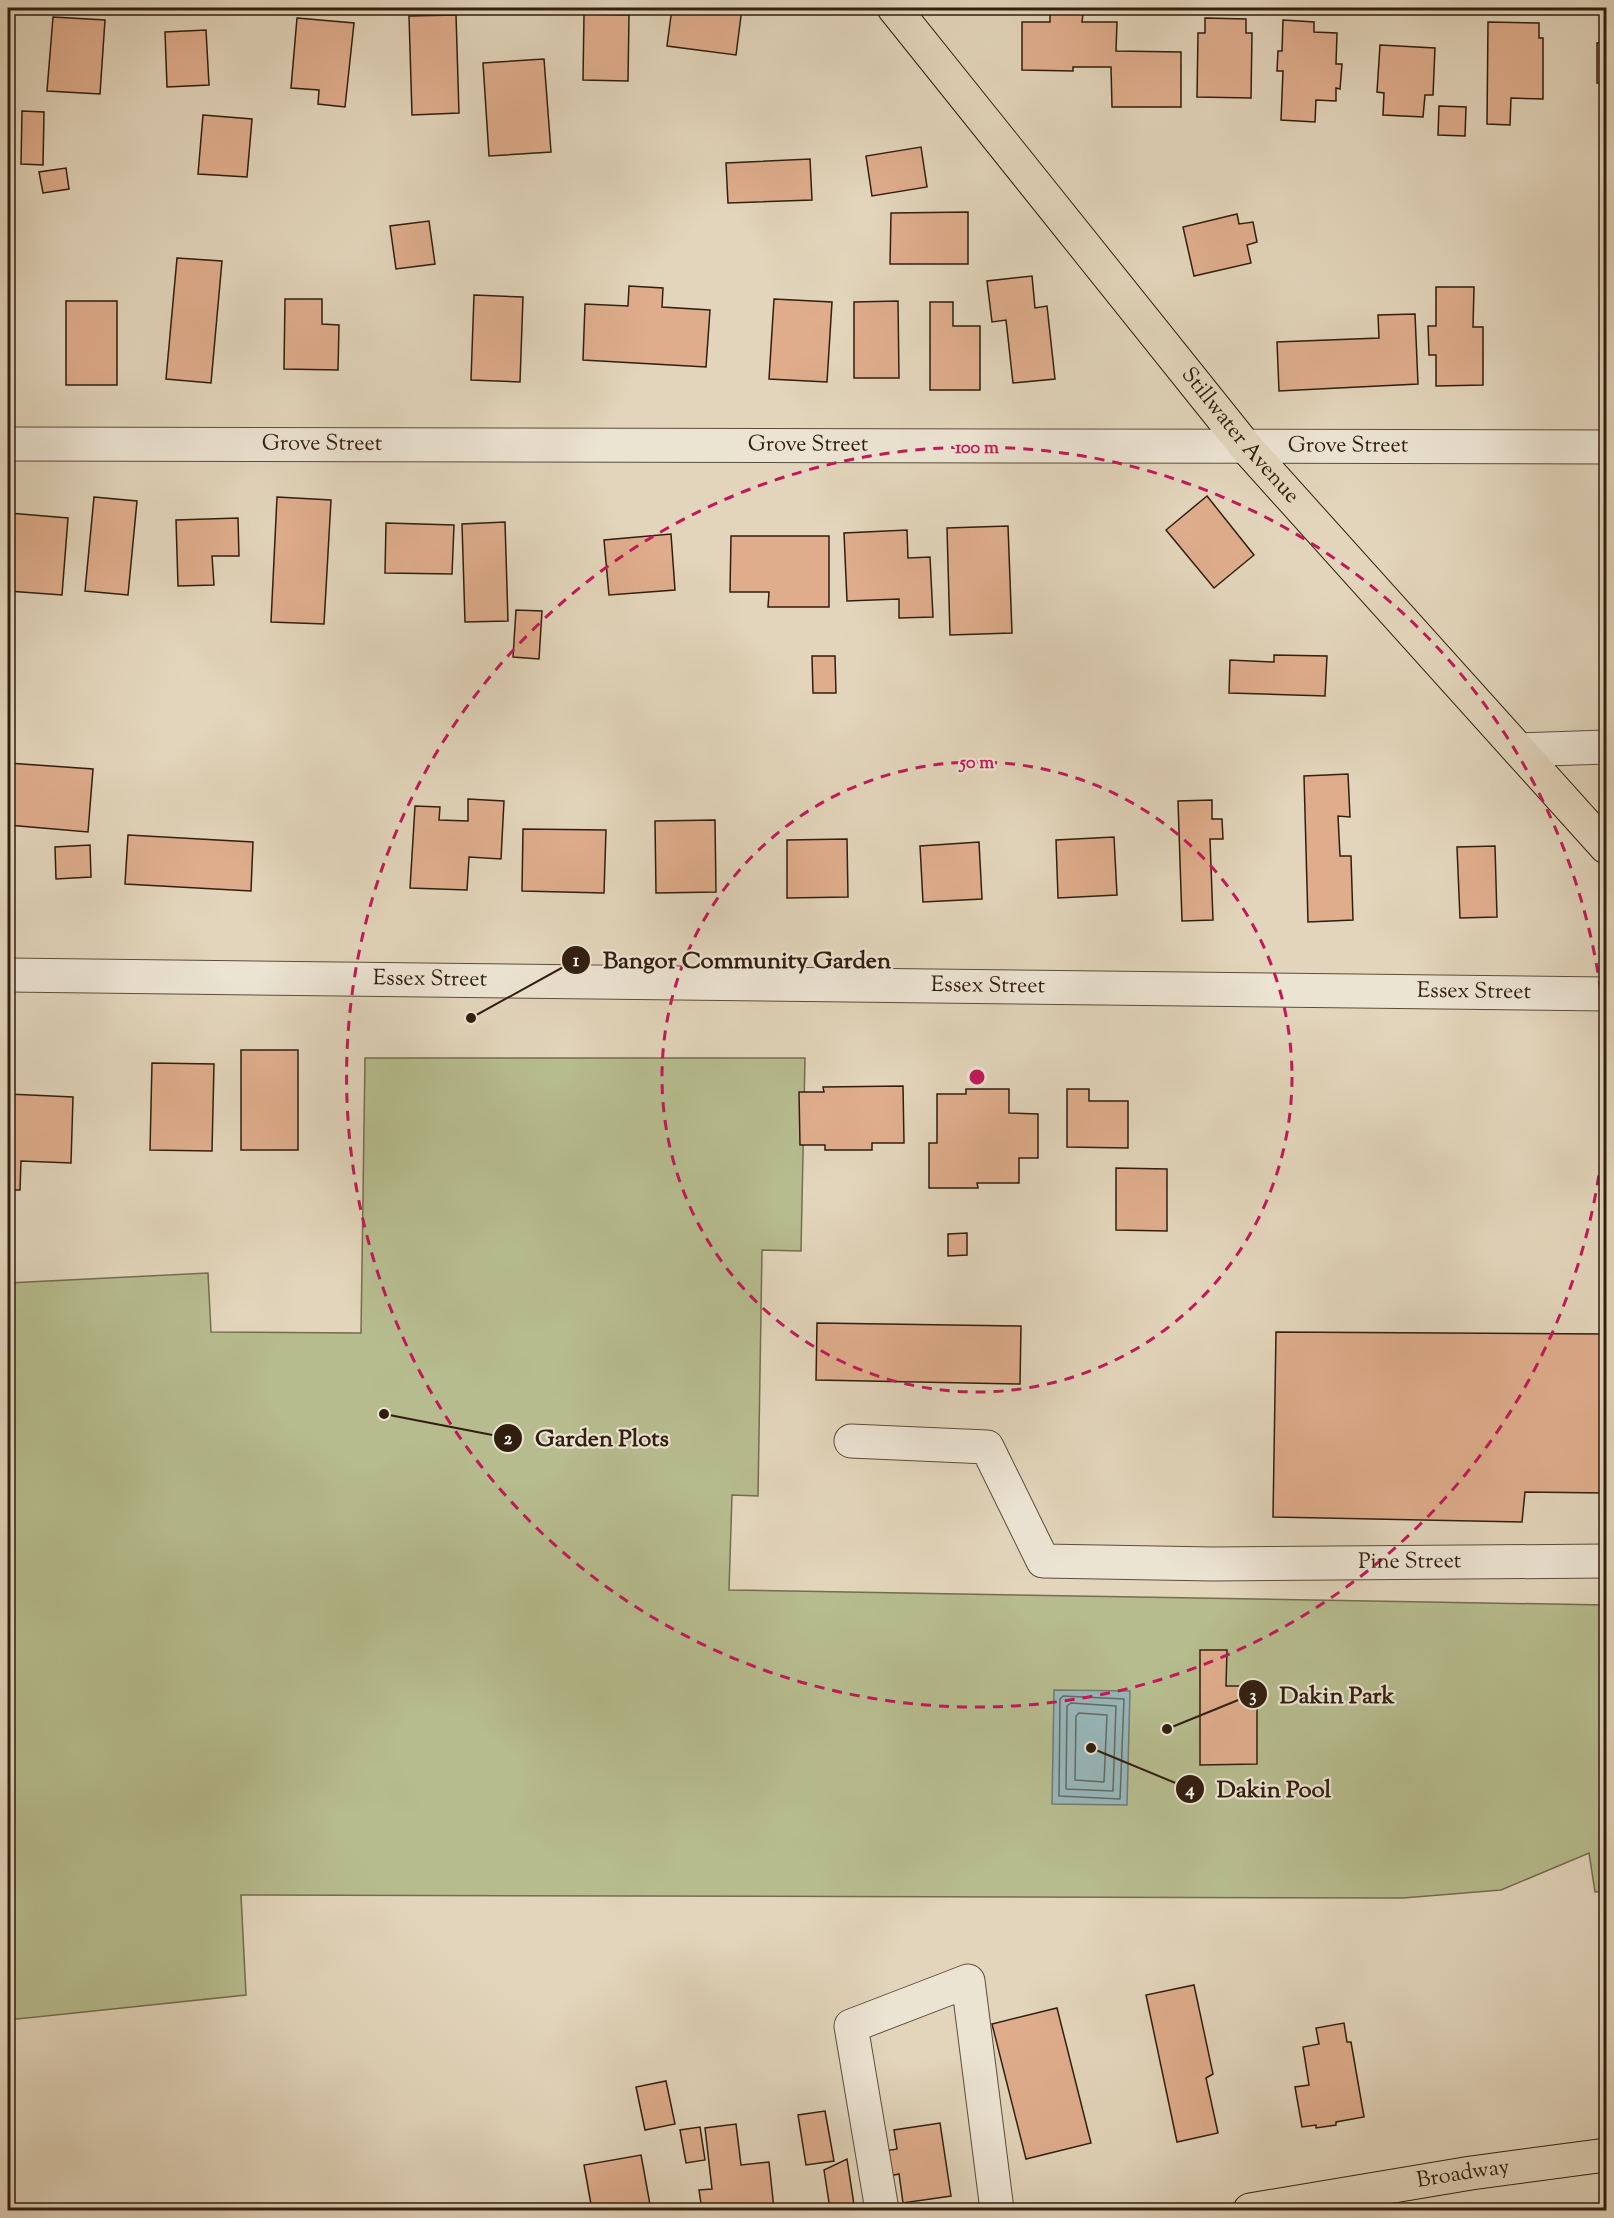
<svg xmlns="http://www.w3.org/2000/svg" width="1614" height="2218" font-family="'Sorts Mill Goudy',serif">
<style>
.green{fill:#b6bc8e;stroke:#746d4e;stroke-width:1.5}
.water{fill:#97b7b9;stroke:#6f7a75;stroke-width:1.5}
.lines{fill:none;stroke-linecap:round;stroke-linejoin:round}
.shore{stroke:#646a64;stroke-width:1.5}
.building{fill:#dfad8c;stroke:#321e0f;stroke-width:1.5}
.minor-casing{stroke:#5e4c3a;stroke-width:35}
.major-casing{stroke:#321e0f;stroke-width:35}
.minor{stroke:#ece4d3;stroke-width:33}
.major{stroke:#e2d5bb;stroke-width:33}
.ring{fill:none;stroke:#c2185b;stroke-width:3;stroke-dasharray:10 8}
.labels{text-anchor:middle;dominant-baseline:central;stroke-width:4.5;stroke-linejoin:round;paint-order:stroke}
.street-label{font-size:22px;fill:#321e0f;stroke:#ece4d3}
.centre{fill:#c2185b;stroke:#ece4d3;stroke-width:3}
.ring-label{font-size:18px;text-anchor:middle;font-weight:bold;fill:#c2185b;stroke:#ece4d3;stroke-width:4.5;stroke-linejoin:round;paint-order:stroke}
.leader{fill:none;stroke:#321e0f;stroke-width:2}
.callout-dot{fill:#321e0f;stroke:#ece4d3;stroke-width:2}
.mark-label{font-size:18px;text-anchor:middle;font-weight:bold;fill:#fff}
.callout-label{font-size:24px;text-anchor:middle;font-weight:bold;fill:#321e0f;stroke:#ece4d3;stroke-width:4.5;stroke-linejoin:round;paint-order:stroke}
</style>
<rect width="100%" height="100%" fill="#e2d5bb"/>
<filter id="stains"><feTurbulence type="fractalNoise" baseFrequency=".00333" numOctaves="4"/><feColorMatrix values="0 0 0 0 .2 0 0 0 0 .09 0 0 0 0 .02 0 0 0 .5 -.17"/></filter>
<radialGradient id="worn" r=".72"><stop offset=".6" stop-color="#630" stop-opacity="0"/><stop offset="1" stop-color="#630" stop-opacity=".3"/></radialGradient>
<path class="green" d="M365,1058h440l-4,193 -39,-1 -4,246 -26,-1 -3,95 877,15v286l-11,1 -6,-39 -88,37 -98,8 -1162,-3 5,100 -238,25v-737l200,-10 3,59 150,1z"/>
<path class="water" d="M1054,1690l76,1 -3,114 -75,-1z"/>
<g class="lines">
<g class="shore">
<path d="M1063,1696l61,3 -4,100 -61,-3 1,-97z"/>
<path d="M1071,1703l45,3 -3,85 -47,-2 1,-83z"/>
<path d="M1079,1713l28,2 -3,67 -29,-2 1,-64z"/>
</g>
</g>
<g class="building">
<path d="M672,8h70l-6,47 -69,-9z"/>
<path d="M584,14l45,1 -1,66 -45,-1z"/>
<path d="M1050,14h33l-1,8h35l-1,29 65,1v55h-69l-1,-40h-38v4l-51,-1v-48h28z"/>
<path d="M456,15l3,98 -47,2 -3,-99z"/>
<path d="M53,17l52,3 -5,74 -53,-3z"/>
<path d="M297,18l57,5 -9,84 -27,-3 1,-14 -28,-2z"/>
<path d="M1205,18l41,1v14h6l-1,65 -54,-1 1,-64h7z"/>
<path d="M1283,20l31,2v10l23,1 -1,31h6l-2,25 -4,-1v13l-20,-1 -1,22 -34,-2 2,-49h-6l1,-20h4z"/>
<path d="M1488,22l51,1v15h4v61l-32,-1 -1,27 -23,-1z"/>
<path d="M1606,23v60h-9v-40l9,-1z"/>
<path d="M206,30l3,55 -42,2 -2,-55z"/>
<path d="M1380,45l55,3 -2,47h-8l-2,22 -40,-2 1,-22 -7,-1z"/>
<path d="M544,59l7,93 -62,4 -6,-93z"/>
<path d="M1439,106l27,1 -1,29 -27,-1z"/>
<path d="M22,111l22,1 -1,53 -22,-1z"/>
<path d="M203,115l49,4 -5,58 -49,-3z"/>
<path d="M921,147l6,40 -55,9 -6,-40z"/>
<path d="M810,159l2,41 -84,3 -2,-40z"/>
<path d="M66,168l3,21 -26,4 -4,-21z"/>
<path d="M968,212v52h-78l1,-51z"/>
<path d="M1237,214l2,10 14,-2 4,20 -10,3 4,18 -57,13 -11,-49z"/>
<path d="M429,221l6,43 -39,5 -6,-43z"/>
<path d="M177,258l45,3 -11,122 -45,-4z"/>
<path d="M1032,276l3,32 12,-2 8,73 -42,4 -7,-63 -14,2 -5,-41z"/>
<path d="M629,286l34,2 -1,19 48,3 -4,57 -123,-7 2,-56 43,2z"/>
<path d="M1436,287h38l-1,40h10v58l-47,1v-31h-7l-1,-29h8z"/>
<path d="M474,295l49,2 -3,85 -49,-2z"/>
<path d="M285,299h37v25l17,1 -1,45 -54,-1z"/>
<path d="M774,299l58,3 -5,80 -58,-3z"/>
<rect x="66" y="301" width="51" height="84"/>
<path d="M898,301l1,77h-45v-76z"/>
<path d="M930,302h23v24h27v64h-50z"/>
<path d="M1415,314l3,70 -139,7 -2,-49 102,-4 -1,-23z"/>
<path d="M1207,496l47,59 -40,33 -48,-58z"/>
<path d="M94,497l43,4 -9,94 -43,-4z"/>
<path d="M277,497l54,3 -7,124 -53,-2z"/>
<path d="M9,513l59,5 -6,77 -54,-4z"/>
<path d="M238,518l1,38h-27l2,29 -36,1 -2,-66z"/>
<path d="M505,522l3,99 -43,1 -3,-98z"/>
<path d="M386,523l68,2 -2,49 -67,-1z"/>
<path d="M1008,526l4,107 -62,2 -3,-107z"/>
<path d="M907,530l1,28 22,-1 3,60 -34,1v-19l-52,2 -3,-68z"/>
<path d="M671,534l4,56 -66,5 -5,-55z"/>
<path d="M731,536h98v71h-61l1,-15h-39z"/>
<path d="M516,610l26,1 -3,48 -26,-2z"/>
<path d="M1274,655l53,1 -2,40 -96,-3 1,-33 44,2z"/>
<path d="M812,656h23l1,37h-23z"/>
<path d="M8,763l85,6 -5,63 -80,-7z"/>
<path d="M1348,774l2,43 -12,-1 2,40h11l2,64 -45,2 -4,-146z"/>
<path d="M468,799l36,2 -3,58 -32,-2 -2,33 -57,-2 5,-82 25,1 -1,13 29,1z"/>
<path d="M1212,800v19h10l1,20h-13l3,81 -31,1 -4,-120z"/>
<path d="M715,820l1,72 -60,1 -1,-72z"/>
<path d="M523,829l83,1 -2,63 -82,-2z"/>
<path d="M128,835l125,7 -2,49 -126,-7z"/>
<path d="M1114,837l3,58 -59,3 -2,-58z"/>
<path d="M847,839l1,58 -61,1v-58z"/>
<path d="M979,842l3,57 -59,3 -3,-56z"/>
<path d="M90,845l1,32 -35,2 -1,-32z"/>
<path d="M1495,846l2,71 -37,1 -3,-71z"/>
<rect x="241" y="1050" width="57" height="100"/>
<path d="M152,1063l62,1 -2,87 -62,-1z"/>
<path d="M903,1086l1,57h-32v7h-47v-5h-25l-1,-53h25l-1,-5z"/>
<path d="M966,1089h43v24l29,1v44h-19v25h-42l1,5h-49v-45h8v-49h29z"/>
<path d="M1067,1089h22v12h39v47l-61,-1z"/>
<path d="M8,1094l65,3 -2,66 -50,-2 -1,29h-12z"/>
<path d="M1116,1168l51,1v62l-51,-1z"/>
<path d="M967,1233v22l-19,1v-22z"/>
<path d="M817,1323l204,3 -1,58 -204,-4z"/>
<path d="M1276,1332l330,2v159l-81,-1 -3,30 -249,-5z"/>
<path d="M1200,1650h27l-1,36h31v78l-57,1z"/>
<path d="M1194,1985l19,89 -7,4 12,55 -41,9 -31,-147z"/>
<path d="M1057,2008l34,135 -65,16 -34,-135z"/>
<path d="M1344,2023l3,19h4l13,75 -28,5v3l-20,3v-3l-14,2 -7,-40 14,-2 -6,-38 16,-3 -3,-16z"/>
<path d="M666,2081l9,43 -30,6 -9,-43z"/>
<path d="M825,2111l9,50 -28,4 -8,-50z"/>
<path d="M940,2123l11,73 -48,7 -4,-29 -10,2 -4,-25 12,-2 -3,-19z"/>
<path d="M736,2124l5,41 28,-3 5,47 -72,1 -3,-20 13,-1 -7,-61z"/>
<path d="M700,2127l5,33 -19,3 -6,-33z"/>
<path d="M641,2155l10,55h-59l-8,-45z"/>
<path d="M847,2159l7,46 -24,4 -6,-39z"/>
</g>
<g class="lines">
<defs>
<g id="minor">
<path id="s1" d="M8,444l1598,3"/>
<path d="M1519,750l87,-3"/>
<path id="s2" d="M8,975l1598,19"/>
<path id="s3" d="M851,1441l136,6 56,114 170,3 393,-3"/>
<path d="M882,2210l-31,-184 117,-45 29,229"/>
</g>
<g id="major">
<path id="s4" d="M894,8l351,438 361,401"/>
<path id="s5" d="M1250,2210l221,-37 135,-18"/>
</g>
</defs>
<use href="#minor" class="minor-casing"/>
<use href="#major" class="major-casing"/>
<use href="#minor" class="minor"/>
<use href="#major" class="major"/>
</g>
<g class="ring">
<circle cx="977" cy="1077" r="315"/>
<path d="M1606 1104A630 630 0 1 1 1606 1050"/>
</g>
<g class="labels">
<g class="street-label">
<text stroke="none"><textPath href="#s4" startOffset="550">Stillwater Avenue</textPath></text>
<text stroke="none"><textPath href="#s1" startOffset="314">Grove Street</textPath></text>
<text stroke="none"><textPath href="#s1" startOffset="800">Grove Street</textPath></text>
<text stroke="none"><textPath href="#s1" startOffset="1340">Grove Street</textPath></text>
<text stroke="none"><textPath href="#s2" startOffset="422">Essex Street</textPath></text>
<text stroke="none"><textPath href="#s2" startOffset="980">Essex Street</textPath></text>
<text stroke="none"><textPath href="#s2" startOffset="1466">Essex Street</textPath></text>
<text stroke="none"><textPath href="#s3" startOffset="630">Pine Street</textPath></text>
<text stroke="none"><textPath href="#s5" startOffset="216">Broadway</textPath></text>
</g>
</g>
<circle cx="977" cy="1077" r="9" class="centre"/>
<g class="ring-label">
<text x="977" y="453">100 m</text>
<text x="977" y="768">50 m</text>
</g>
<path class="leader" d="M471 1018L576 960M384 1414L508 1438M1167 1729L1253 1694M1091 1748L1190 1789"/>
<g class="callout-dot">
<circle cx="471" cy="1018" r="6"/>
<circle cx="384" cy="1414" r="6"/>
<circle cx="1167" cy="1729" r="6"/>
<circle cx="1091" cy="1748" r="6"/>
<circle cx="576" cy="960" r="15"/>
<circle cx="508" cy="1438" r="15"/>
<circle cx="1253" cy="1694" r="15"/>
<circle cx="1190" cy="1789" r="15"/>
</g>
<g class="mark-label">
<text x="576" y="966">1</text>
<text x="508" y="1444">2</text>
<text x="1253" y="1701">3</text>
<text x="1190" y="1795">4</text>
</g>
<g class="callout-label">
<text x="747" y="968">Bangor Community Garden</text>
<text x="602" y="1446">Garden Plots</text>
<text x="1337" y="1703">Dakin Park</text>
<text x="1274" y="1797">Dakin Pool</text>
</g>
<rect width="1614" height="2218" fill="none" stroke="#e2d5bb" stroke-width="30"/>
<rect x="9" y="9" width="1596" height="2200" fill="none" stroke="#321e0f" stroke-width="3"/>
<rect x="15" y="15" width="1584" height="2188" fill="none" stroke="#321e0f" stroke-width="1.5"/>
<rect width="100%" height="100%" filter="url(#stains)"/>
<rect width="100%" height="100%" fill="url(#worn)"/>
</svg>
